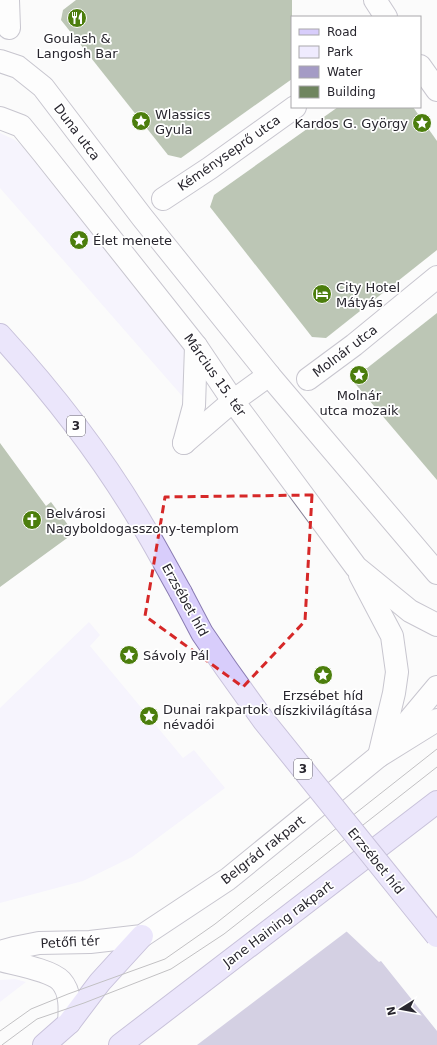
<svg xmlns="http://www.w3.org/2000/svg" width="437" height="1045" font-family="'DejaVu Sans',sans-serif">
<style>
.green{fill:#efebfe}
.water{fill:#a49bc5}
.pier{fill:#fbfbfb}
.building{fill:#6f855f}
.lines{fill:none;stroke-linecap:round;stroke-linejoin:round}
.minor-casing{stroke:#898599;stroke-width:24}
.major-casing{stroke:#8a7cb2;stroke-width:24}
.minor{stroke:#fff;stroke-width:22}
.major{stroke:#d8cdfb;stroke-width:22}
.tram{stroke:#7b797e;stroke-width:1}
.major-bridge-casing{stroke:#8a7cb2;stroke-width:24;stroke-linecap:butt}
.major-bridge{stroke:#d8cdfb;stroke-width:22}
.marked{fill:none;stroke:#d62828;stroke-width:3;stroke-dasharray:8 5;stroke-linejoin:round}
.labels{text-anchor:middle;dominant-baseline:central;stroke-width:3.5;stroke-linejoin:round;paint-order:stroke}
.shield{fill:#fff;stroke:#68676d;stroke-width:1}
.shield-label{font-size:12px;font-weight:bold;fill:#28262e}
.poi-label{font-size:13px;fill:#28262e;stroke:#fff;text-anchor:start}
.street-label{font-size:13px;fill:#28262e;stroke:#fff}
</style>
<rect width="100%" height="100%" fill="#fbfbfb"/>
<g class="green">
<path d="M0,133l15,7 16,13 153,195 -1,49 -183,-209z"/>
<path d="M89,622l11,13 -10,11 93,112 11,-8 31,38 -93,69 -49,24 -83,22v-195z"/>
<path d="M15,979l11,3 -26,20v-22z"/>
</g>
<path class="water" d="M437,863v182h-240z"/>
<path class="pier" d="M437,861v170l-56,-70 -2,1 -34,-32z"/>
<g class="building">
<path d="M76,0h216v79l-111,79 -13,-3 -107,-135 2,-10z"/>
<path d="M338,107h75l24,34v109l-111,88 -14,-1 -102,-130 4,-12z"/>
<path d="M437,313v167l-85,-100z"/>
<path d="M0,443l46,63 5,-4 23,31 -74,54z"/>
</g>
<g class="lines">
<defs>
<g id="minor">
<path d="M8,0l1,28"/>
<path d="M375,0l11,17"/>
<path d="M0,61l18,6 25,20 99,130 127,158 168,198"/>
<path d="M420,66l17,24"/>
<path d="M0,118l21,8 22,27 153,193 37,55 123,166 54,44 27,14"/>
<path d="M163,199l47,-31 85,-61"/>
<path d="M308,379l46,-34 83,-68"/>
<path d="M184,443l49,-42 36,-26"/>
<path d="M184,443l10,-37 2,-60"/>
<path d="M360,575l32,61 5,36 -3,21 -15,63"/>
<path d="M391,742l46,-55"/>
<path d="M0,952l14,-4 25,-5 51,-1 52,-6 86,-57 151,-123 58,-36"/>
<path d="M0,960c15,4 51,10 61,21 10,11 9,28 8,42"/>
</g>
<g id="major">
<path d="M0,335c53,58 102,121 142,189 14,23 26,46 39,69"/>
<path d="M44,1045l25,-22 31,-41 42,-46"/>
<path d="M120,1045l317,-243"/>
</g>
</defs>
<use href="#minor" class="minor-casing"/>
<use href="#major" class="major-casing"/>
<use href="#minor" class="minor"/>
<use href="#major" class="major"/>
<g class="tram">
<path d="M0,1031l31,-22 37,-15 97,-35 50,-35 222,-175"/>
<path d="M2,1045l35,-26 47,-16 87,-34 53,-35 213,-167"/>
</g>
<defs>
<path id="major-bridge" d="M181,593l21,40 24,35 38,53 173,215"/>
</defs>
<use href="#major-bridge" class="major-bridge-casing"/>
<use href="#major-bridge" class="major-bridge"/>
</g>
<path d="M0 0H437V1045H0ZM312,495l-7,126 -62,66 -98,-71 20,-119z" fill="#fbfbfb" fill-opacity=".55" fill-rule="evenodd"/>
<path class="marked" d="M312,495l-7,126 -62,66 -98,-71 20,-119z"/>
<defs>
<symbol id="restaurant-disc" viewBox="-11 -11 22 22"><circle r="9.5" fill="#4c7e0d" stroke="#fff"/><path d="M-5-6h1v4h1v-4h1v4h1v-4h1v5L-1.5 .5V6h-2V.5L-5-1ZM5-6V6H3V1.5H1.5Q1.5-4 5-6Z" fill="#fff"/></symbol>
<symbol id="sight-disc" viewBox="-11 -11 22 22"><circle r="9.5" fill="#4c7e0d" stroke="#fff"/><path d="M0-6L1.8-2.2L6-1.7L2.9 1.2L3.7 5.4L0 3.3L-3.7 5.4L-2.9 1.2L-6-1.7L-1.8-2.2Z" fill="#fff"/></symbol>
<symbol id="hotel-disc" viewBox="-11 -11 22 22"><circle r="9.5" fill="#4c7e0d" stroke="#fff"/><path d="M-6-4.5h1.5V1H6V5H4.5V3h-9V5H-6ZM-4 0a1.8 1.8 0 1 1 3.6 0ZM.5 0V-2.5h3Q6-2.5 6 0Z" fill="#fff"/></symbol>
<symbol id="church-disc" viewBox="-11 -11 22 22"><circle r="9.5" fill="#4c7e0d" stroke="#fff"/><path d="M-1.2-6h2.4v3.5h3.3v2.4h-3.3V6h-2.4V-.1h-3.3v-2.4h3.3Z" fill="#fff"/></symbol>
</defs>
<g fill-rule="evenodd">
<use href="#restaurant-disc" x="66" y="7" width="22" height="22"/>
<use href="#sight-disc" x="130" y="110" width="22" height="22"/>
<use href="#sight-disc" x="411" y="112" width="22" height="22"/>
<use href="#sight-disc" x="68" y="229" width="22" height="22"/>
<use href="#hotel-disc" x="311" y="283" width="22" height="22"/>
<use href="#sight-disc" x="348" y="364" width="22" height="22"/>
<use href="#church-disc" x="21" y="509" width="22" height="22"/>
<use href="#sight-disc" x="118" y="644" width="22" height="22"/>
<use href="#sight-disc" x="312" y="664" width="22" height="22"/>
<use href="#sight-disc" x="138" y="705" width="22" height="22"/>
</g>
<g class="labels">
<g class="shield">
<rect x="67" y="416" width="18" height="20" rx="3"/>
<rect x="294" y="759" width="18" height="20" rx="3"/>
</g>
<g class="shield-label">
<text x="76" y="426">3</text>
<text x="303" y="769">3</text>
</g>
<g class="poi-label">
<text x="77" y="38" text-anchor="middle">Goulash &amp;<tspan x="77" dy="15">Langosh Bar</tspan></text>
<text x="155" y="114">Wlassics<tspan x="155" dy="15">Gyula</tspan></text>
<text x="408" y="123" text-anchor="end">Kardos G. György</text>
<text x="93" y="240">Élet menete</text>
<text x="336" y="287">City Hotel<tspan x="336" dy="15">Mátyás</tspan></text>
<text x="359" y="395" text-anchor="middle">Molnár<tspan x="359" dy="15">utca mozaik</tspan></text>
<text x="46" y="513">Belvárosi<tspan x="46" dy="15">Nagyboldogasszony-templom</tspan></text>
<text x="143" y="655">Sávoly Pál</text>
<text x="323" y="695" text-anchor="middle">Erzsébet híd<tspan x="323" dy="15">díszkivilágítása</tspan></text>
<text x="163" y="709">Dunai rakpartok<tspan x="163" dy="15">névadói</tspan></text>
</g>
<g class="street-label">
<text transform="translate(77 132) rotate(53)">Duna utca</text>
<text transform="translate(229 153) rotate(-35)">Kéményseprő utca</text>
<text transform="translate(345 351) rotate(-37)">Molnár utca</text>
<text transform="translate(215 375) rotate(55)">Március 15. tér</text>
<text transform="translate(185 600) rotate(61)">Erzsébet híd</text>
<text transform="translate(263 850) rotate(-38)">Belgrád rakpart</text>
<text transform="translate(376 861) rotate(51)">Erzsébet híd</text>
<text transform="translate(278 924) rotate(-37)">Jane Haining rakpart</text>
<text transform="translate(70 942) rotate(-3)">Petőfi tér</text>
</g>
</g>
<rect x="291" y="16" width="130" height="92" fill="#ffffff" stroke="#a9a8ab"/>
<rect x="299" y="29" width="20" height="6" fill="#d8cdfb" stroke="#a9a8ab"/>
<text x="327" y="36" font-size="12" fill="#28262e">Road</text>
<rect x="299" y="46" width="20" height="12" fill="#efebfe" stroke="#a9a8ab"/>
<text x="327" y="56" font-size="12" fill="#28262e">Park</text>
<rect x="299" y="66" width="20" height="12" fill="#a49bc5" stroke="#a9a8ab"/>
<text x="327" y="76" font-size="12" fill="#28262e">Water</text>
<rect x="299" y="86" width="20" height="12" fill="#6f855f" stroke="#a9a8ab"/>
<text x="327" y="96" font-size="12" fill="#28262e">Building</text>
<g transform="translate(401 1009) rotate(259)" stroke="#ffffff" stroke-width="3" paint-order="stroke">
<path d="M0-3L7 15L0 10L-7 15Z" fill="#28262e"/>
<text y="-6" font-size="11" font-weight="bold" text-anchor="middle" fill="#28262e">N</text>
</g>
</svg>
